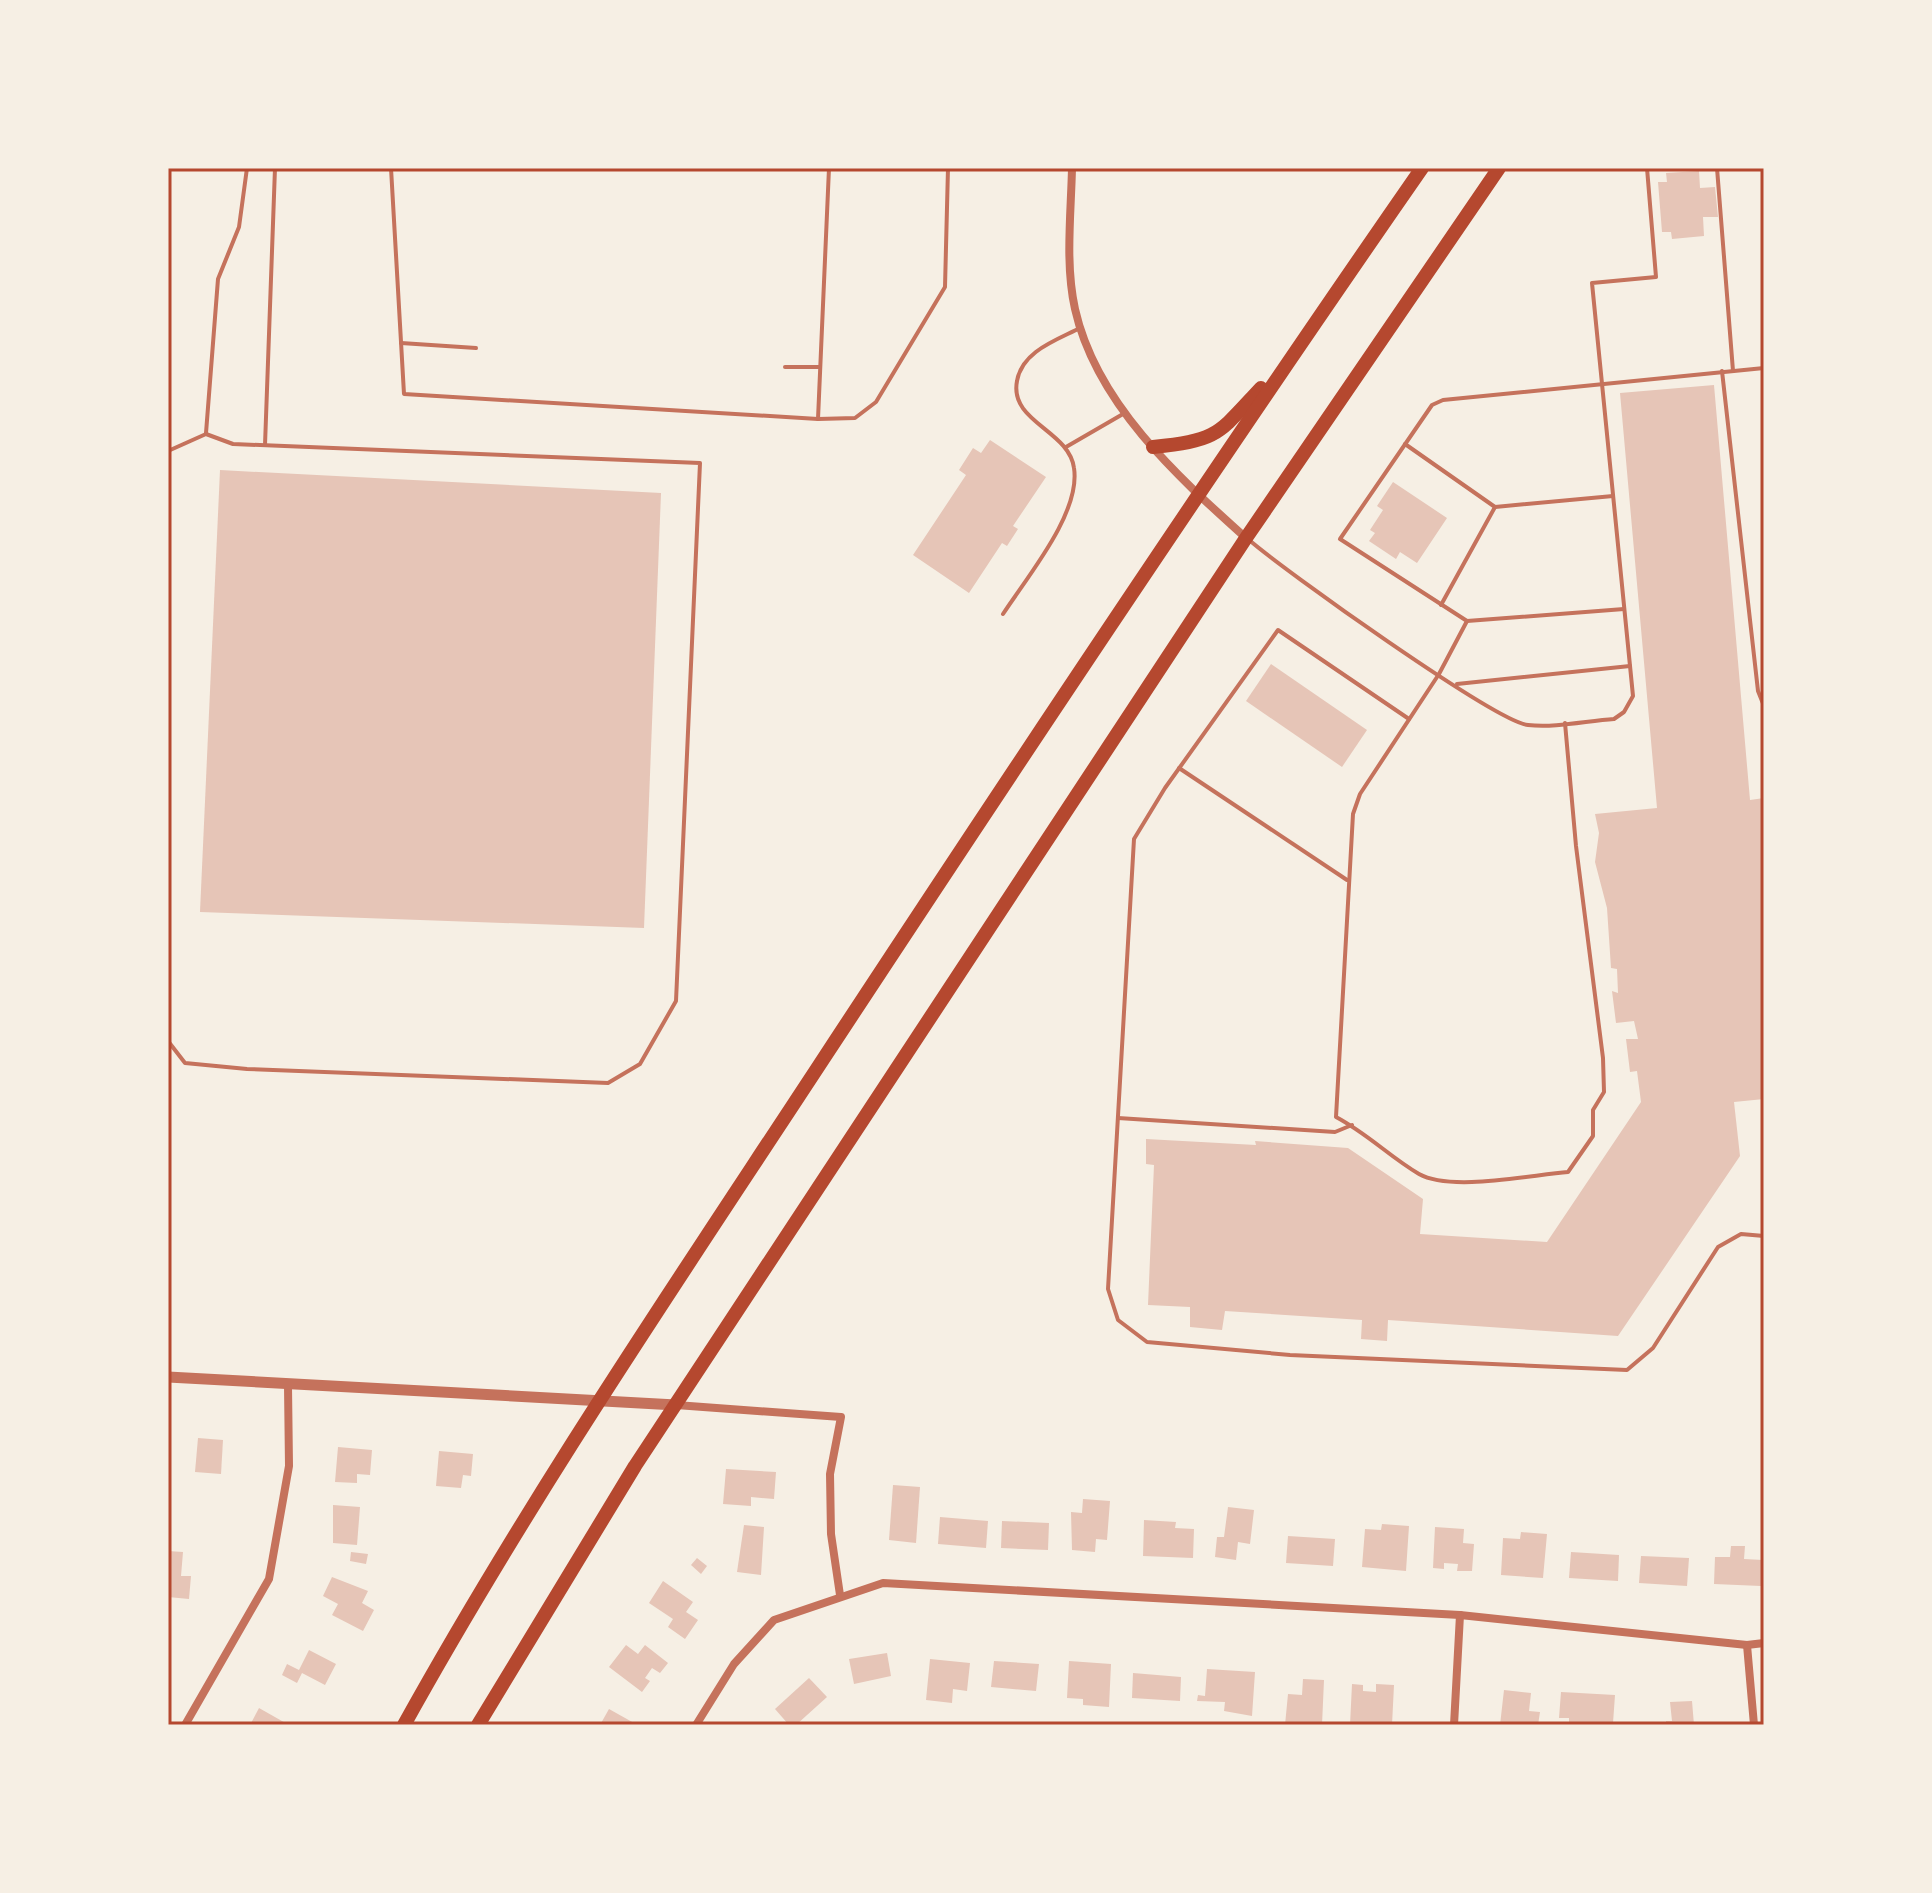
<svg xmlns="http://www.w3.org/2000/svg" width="1932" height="1893" font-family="'IBM Plex Sans',sans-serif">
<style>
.building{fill:#e6c5b7}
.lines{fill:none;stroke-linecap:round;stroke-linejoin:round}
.service{stroke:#c5725c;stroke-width:4}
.minor{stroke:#c5725c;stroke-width:8}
.tertiary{stroke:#c5725c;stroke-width:11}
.primary{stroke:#b5482f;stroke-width:14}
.neatline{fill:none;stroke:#b5482f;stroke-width:3}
</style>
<rect width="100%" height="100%" fill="#f6efe4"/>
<g class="building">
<path d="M1699,171l1,17 15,-1 3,30h-15l1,19 -32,3 -1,-7h-9l-4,-50h9l-1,-9z"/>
<path d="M1714,385l36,415 14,-2v301l-30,3 6,54 -122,180 -230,-16 -1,21 -26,-2 1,-19 -137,-9 -3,19 -32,-3v-20l-42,-2 6,-140 -8,-1v-25l110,6 -1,-4 93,7 75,51 -3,35 127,8 94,-140 -4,-31 -7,1 -4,-33h12l-4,-18 -18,2 -4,-32 6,2 -1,-24 -6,-1 -4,-60 -12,-46 4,-29 -4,-19 62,-6 -37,-415z"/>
<path d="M990,440l56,37 -33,49 5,3 -11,17 -5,-3 -33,50 -56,-38 53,-80 -7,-5 14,-22 8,5z"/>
<path d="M220,470l441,23 -17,435 -444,-16z"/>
<path d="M1393,482l54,36 -30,45 -17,-11 -4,7 -27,-18 6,-8 -5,-3 13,-20 -6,-4z"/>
<path d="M1271,664l96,66 -25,37 -96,-66z"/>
<path d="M198,1438l25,2 -2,34 -26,-2z"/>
<path d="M338,1447l34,3 -2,25 -13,-1v9l-22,-1z"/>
<path d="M439,1451l34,3 -2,22 -8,-1 -2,13 -25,-2z"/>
<path d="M726,1469l50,3 -2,27 -23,-2v9l-28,-2z"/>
<path d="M893,1485l27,2 -4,56 -27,-3z"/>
<path d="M1083,1499l27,2 -3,39 -11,-1 -1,13 -23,-2 -1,-38 11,1z"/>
<path d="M333,1505l27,2 -3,38 -24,-2z"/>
<path d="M1228,1507l26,3 -4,34 -12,-2 -2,18 -21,-3 2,-20h7z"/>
<path d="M940,1517l48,4 -2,27 -48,-4z"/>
<path d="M1144,1520l32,2 -1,6 19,1 -1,29 -50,-2z"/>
<path d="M1002,1521l47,2 -1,27 -47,-2z"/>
<path d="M1382,1524l27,2 -3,45 -44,-4 3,-38 16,1z"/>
<path d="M744,1525l20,2 -3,48 -24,-3z"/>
<path d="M1435,1527l29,2 -1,14 11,1 -2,27h-15l1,-7 -14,-1v6l-11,-1z"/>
<path d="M1521,1532l26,2 -4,44 -42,-3 2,-37 17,1z"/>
<path d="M1288,1536l47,3 -2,27 -47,-3z"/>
<path d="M1731,1546h14l-1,13 19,1 -2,26 -47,-2 1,-27h15z"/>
<path d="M168,1551l15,1 -2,24h10l-2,23 -21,-2z"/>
<path d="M351,1552l17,2 -2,10 -16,-3z"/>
<path d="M1571,1552l48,3 -1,26 -49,-3z"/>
<path d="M1641,1556l48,2 -2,28 -48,-3z"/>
<path d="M697,1558l10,8 -6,8 -10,-9z"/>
<path d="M332,1577l36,14 -6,12 12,7 -11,21 -31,-16 6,-11 -15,-8z"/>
<path d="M663,1581l30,21 -7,10 12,8 -13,19 -17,-12 5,-8 -24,-16z"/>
<path d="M626,1645l12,9 7,-9 23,18 -8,10 -8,-5 -7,10 5,3 -8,11 -33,-25z"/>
<path d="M309,1650l27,14 -11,21 -23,-12 -5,10 -15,-8 5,-11 12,6z"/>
<path d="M887,1653l4,23 -37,8 -5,-25z"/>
<path d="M930,1659l40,4 -3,28 -14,-2 -1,14 -26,-3z"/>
<path d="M994,1661l45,3 -3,27 -45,-4z"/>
<path d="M1069,1661l42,3 -2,43 -26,-2v-6l-16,-1z"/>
<path d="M1207,1669l48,3 -3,44 -28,-5 1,-9 -28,-1 1,-6 7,1z"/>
<path d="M1133,1673l48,4 -1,24 -48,-3z"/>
<path d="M809,1678l18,19 -31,28h-7l-14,-16z"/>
<path d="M1303,1679l21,1 -2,45h-37l3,-31 14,1z"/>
<path d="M1352,1684l11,1v6l13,1v-8l18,1 -2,40h-42z"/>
<path d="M1504,1690l27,3 -2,18 11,1 -2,13h-38z"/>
<path d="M1561,1692l54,3 -2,28 -44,2v-7h-10z"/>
<path d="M1692,1701l2,24h-28v-4h6l-2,-19z"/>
<path d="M259,1708l30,17h-39z"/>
<path d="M609,1709l25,14 -1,2h-33z"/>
</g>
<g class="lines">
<g class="service">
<path d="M391,168l13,226 414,25"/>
<path d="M829,168l-11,251 37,-1 21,-16 69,-115 3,-119"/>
<path d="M1717,168l16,203"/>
<path d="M401,343l75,5"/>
<path d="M785,367h35"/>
<path d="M1722,371l36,320 6,15"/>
<path d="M206,433l12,-154 21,-52 8,-59"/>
<path d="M1405,444l90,63 -54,98"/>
<path d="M265,445l10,-277"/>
<path d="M1066,447l57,-33"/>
<path d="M168,451l38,-17 27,10 467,19 -24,538 -36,63 -32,19 -361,-14 -62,-6 -17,-22"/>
<path d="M1495,507l118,-11"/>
<path d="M1248,539c34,30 248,183 280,186 27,3 58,-4 86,-6l10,-7 9,-16 -41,-413 64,-6 -9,-109"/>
<path d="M1003,614c24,-37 78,-101 71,-146 -5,-38 -65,-46 -57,-87 5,-30 40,-41 63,-53"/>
<path d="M1467,621l157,-12"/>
<path d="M1457,684l173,-18"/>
<path d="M1409,719l-131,-89 -113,158 -31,51 -26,450 10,31 29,22 143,13 337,15 26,-22 65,-101 23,-13 23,2"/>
<path d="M1565,723l11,123 27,212 1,34 -11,18v26l-25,36c-38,3 -117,20 -149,2 -29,-17 -51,-40 -83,-57l17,-303 7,-20 79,-120 28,-53 -127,-82 92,-134 11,-5 321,-32"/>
<path d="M1179,768l168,112"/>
<path d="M1118,1118l217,14 17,-7"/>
</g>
<g class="minor">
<path d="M1072,168c-1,46 -7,96 3,141 21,94 102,167 171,229"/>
<path d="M676,1405l165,12 -11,57 1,60 9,61"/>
<path d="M1747,1645l7,80"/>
<path d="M185,1725l84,-146 20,-113 -1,-80"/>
<path d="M696,1725l38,-61 40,-44 109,-37 577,32 287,30 17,-2"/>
<path d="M1454,1725l6,-110"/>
</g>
<path class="tertiary" d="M168,1377l508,28"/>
<g class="primary">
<path d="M1153,447c66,-7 64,-12 108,-59"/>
<path d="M404,1725c127,-229 275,-446 418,-664 197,-300 395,-598 600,-893"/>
<path d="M478,1725l157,-259 611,-928 253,-370"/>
</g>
</g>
<rect width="1932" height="1893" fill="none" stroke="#f6efe4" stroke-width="340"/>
<rect x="170" y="170" width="1592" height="1553" class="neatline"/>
</svg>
